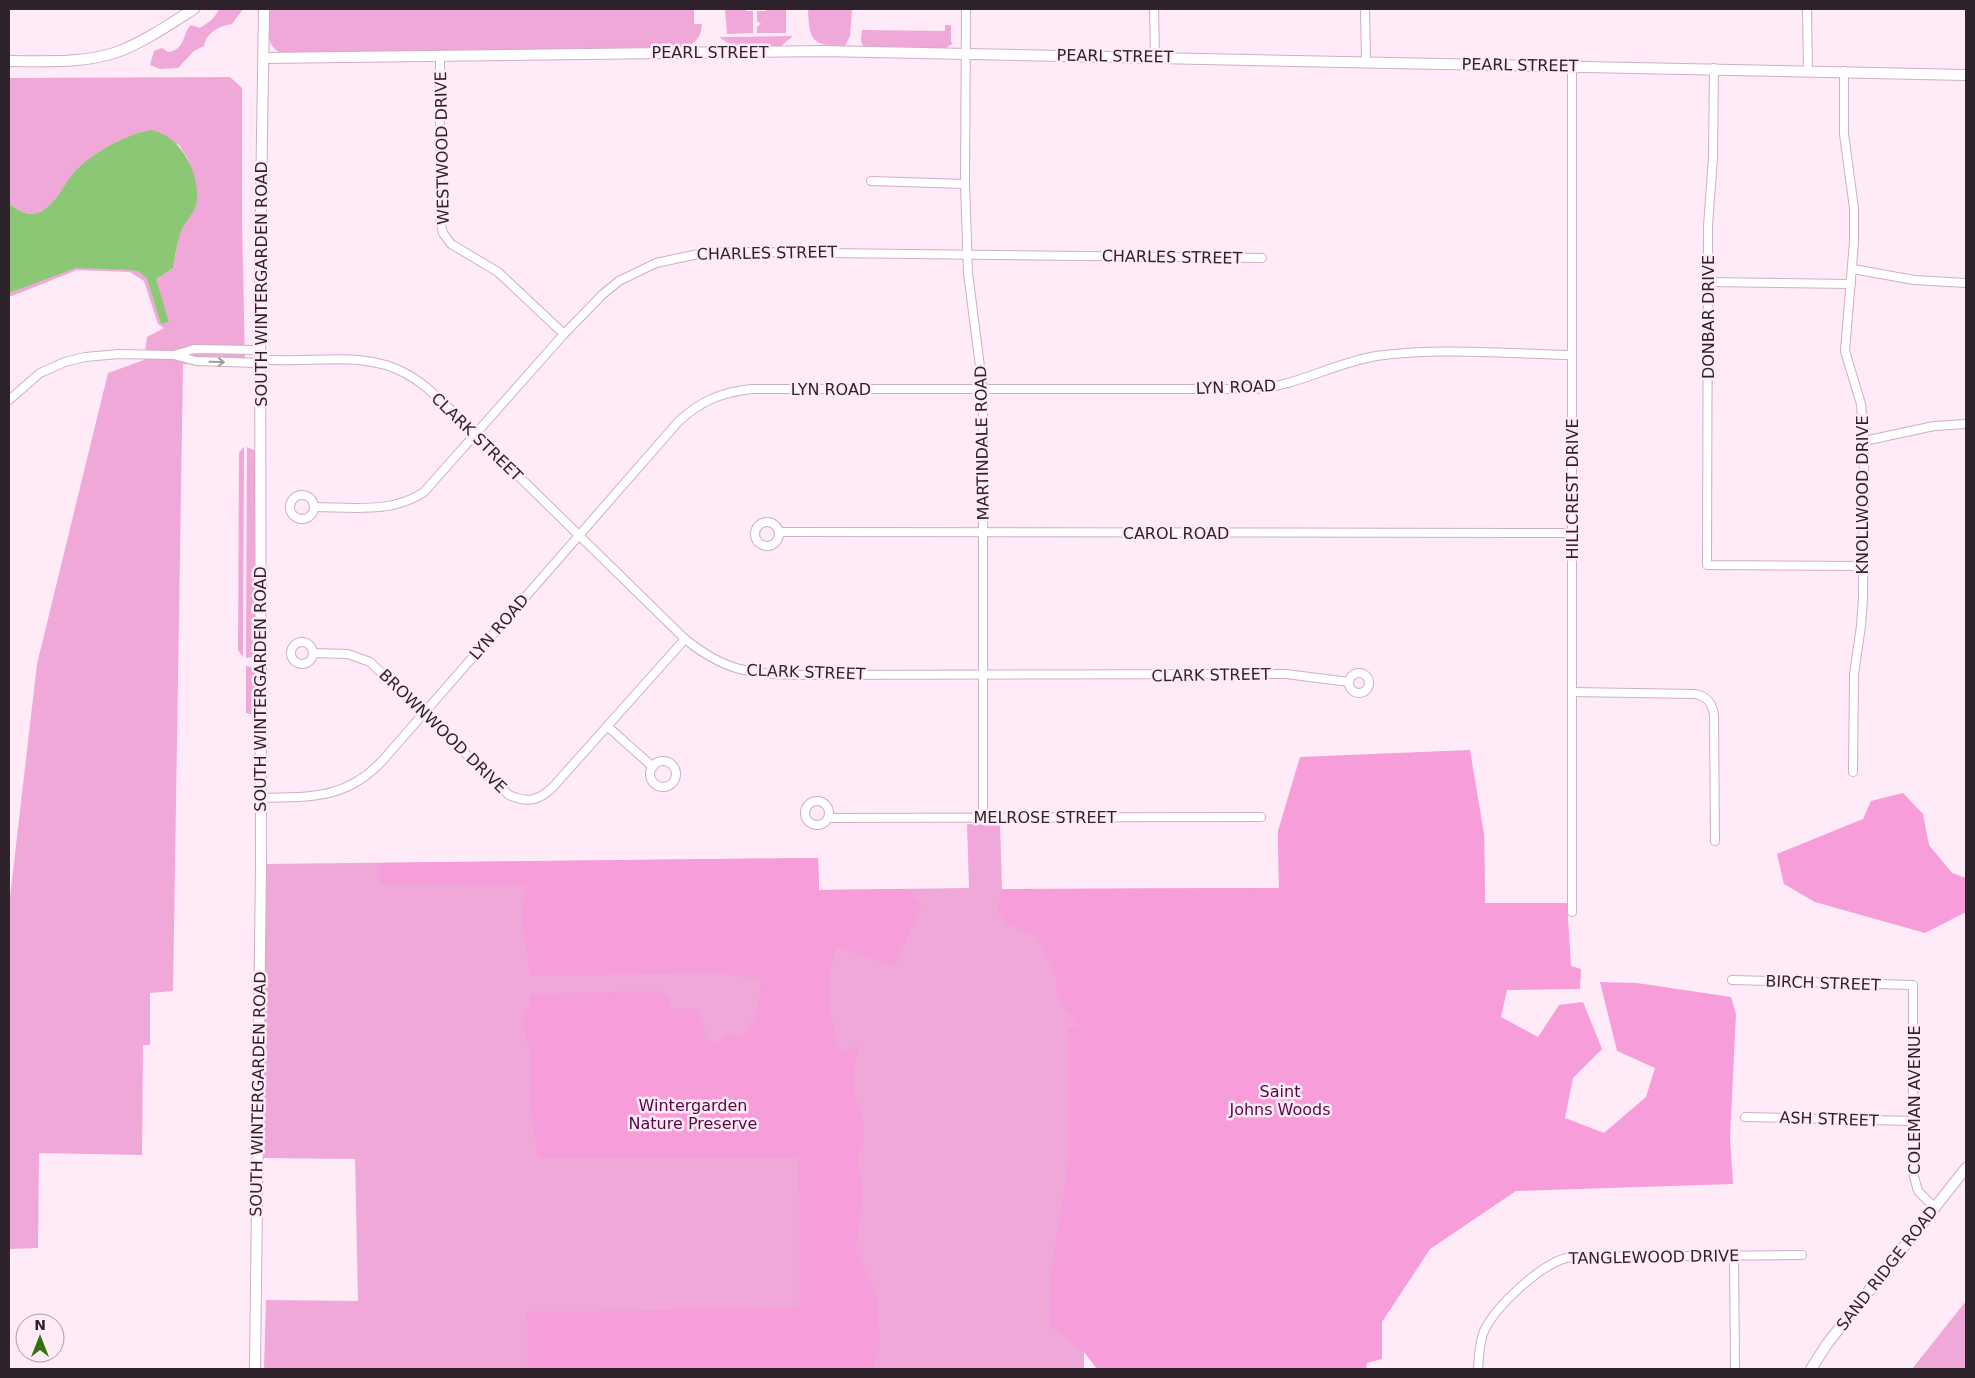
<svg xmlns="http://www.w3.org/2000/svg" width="1975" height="1378" font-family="'DejaVu Sans',sans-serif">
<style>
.green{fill:#f0a8d9}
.forest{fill:#f69dda}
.water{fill:#8bc774}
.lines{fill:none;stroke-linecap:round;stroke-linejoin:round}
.street-casing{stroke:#d0afc4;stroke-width:10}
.secondary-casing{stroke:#d0afc4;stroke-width:12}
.street{stroke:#fff;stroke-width:8}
.secondary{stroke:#fff;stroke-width:10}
.oneway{stroke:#a19ca0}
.labels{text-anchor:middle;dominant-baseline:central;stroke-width:5;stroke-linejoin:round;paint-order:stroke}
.street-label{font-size:16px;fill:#2f232b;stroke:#ffeaf7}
.park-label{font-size:16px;fill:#560645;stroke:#ffeaf7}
</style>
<rect width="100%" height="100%" fill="#ffeaf7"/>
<g class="green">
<path d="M219,9h24l-11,15c-13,2 -26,9 -28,22l-10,5 -16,17 -18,1 -10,-4 4,-14 8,-3 6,4c18,-2 14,-19 23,-27l9,3c9,-6 15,-10 19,-19z"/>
<path d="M269,9h425v15h8c-1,13 -5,17 -15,23l-406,6c-18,-8 -12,-28 -12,-44z"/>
<path d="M725,9h20l1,2h7v22l-26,1z"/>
<path d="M766,9h20v24h-29v-6l4,-4 -4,-1v-11h9z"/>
<path d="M808,9h44l-2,27 -5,10c-33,0 -36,-5 -37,-37z"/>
<path d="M945,25h6v17l2,1 -7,5h-82l-3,-7 1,-11 83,1z"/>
<path d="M793,36l-12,10h-49l-13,-9z"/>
<path d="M230,77l12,11v133l3,145 -62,-2 -10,627 -23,2v52h-7l-1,110 -103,-2 -1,95 -29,1v-343l28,-242 71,-291 36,-13 3,-23 17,-9 -6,-4 -14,-43 -14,-9 -53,-2 -65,26h-3v-3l67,-26 54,3 9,2 8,7 14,44 8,-1 -14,-43 18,-11 7,-36 17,-31 -2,-19 -7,-23 -9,-14 -29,-15c-25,5 -53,20 -72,38 -15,13 -20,38 -41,45 -10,4 -20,-4 -28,-9v-126z"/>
<path d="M244,447l-1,210 -5,-7 1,-197z"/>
<path d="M247,447l9,4 -1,202 -3,4 -6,1z"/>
<path d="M246,666l5,1 4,5v43l-9,-2z"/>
<path d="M967,824l33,1 2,64 277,-1 -1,-57 206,3 1,69h82l1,84 -85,-2 -399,367v17h-820l2,-69 92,1 -3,-142 -93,-1 2,-294 554,-6 1,32 150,-2z"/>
<path d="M1966,1301v68h-54z"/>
</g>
<g class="forest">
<path d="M1470,750l14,84 1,69h82l4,63 10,3 -1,20 -73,1 -6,27 37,20 21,-32 24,-3 19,47 -29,29 -8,40 39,15 42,-36 9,-29 -38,-17 -17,-69 37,1 94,14 5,17 -6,123 3,47 -217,7 -86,58 -48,73v37l-15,4 -1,6h-269l-13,-17 -34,-27 1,-52 17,-107v-139l11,1 -23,-34 1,-16 -20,-42 -29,-11 -11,-16 5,-20 277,-1 -1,-57 22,-74z"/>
<path d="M1903,793l20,21 6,31 23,28 14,5v34l-41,21 -110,-31 -31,-18 -7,-30 86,-35 8,-18z"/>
<path d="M818,858l1,32 90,-1 12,17 -27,61 -57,-20c-13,31 -8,68 1,100l10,5 11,-8 -5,21 -1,26 10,25 1,27 -7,14 6,34 -7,60 21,45 3,49 -8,24h-344l-1,-57 273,-4 -1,-150h-261l-8,-51 1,-56 -9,-28 8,-17v-12l128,-3 11,7v11h28c5,11 5,22 12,31l10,2 9,-7 14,2c15,-17 19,-36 18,-58l-45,-6 -185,3 -8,-58 3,-33 -144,-1 -5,-21z"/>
</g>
<path class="water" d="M150,130c29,4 49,40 47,70 0,11 -14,23 -17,34 -3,11 -5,22 -7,34l-17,11 13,43 -8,2 -14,-45 -8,-7 -9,-2 -54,-2 -67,25v-89c8,5 18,13 28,9 21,-7 26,-32 41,-45 19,-18 47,-33 72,-38z"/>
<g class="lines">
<defs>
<g id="street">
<path d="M966,9l-1,175 3,89 15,117v428"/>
<path d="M1154,9l1,48"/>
<path d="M1365,9l1,53"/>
<path d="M1807,9l1,62"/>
<path d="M440,55v165l3,13 8,11 47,28 66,62"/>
<path d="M1714,68l-1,89 -5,69 -1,339 155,1"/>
<path d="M1844,71v63l10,74v34l-9,109 16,53 3,37 -1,158 -2,27 -7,48 -1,98"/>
<path d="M871,181l94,3"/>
<path d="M1853,269l61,11 52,3"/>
<path d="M1707,282l144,2"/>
<path d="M174,355l20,-6 66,1"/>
<path d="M260,359c48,6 101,-10 145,14 19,10 33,25 48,39l232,227c41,33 63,34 114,36l487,-1 63,8"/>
<path d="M9,400l31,-27 25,-11 20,-5 34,-3 55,1 22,6 64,2"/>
<path d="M1864,441l70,-15 32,-2"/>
<circle cx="302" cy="507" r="12"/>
<path d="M314,507c36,0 78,7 110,-15l140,-158 39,-40 16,-13 37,-18 47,-10 28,-1 531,6"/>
<circle cx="767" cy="534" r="12"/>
<path d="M779,532l794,1"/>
<circle cx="302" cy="653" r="11"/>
<path d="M313,653l35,1 22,8 139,133c18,8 29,6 43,-7l133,-149"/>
<circle cx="1359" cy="683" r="10"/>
<path d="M1572,692l123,2c13,3 17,9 19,21l1,126"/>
<path d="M607,726l46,41"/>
<circle cx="663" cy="774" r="13"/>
<path d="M260,798c50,-1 86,2 123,-38l295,-338c22,-21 44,-30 74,-33h503c42,-3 79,-26 121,-33 62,-9 133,-2 196,-1"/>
<circle cx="817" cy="813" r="12"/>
<path d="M829,818l432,-1"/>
<path d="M1572,912v-846"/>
<path d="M1732,980l181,5v188l5,18 17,17"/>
<path d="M1745,1117l168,4"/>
<path d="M1734,1256l1,113"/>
<path d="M1478,1369c1,-12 1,-26 6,-38 12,-25 59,-70 87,-74l231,-2"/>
</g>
<g id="secondary">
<path d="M264,58l558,-7 1144,24"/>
<path d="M9,61c37,0 76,3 111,-10 27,-11 50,-27 74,-42"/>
<path d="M255,1369l6,-504 -1,-603 4,-253"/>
<path d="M1811,1369l16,-25 139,-176"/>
</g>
</defs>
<use href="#street" class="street-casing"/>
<use href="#secondary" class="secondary-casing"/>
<use href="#street" class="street"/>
<use href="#secondary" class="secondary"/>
</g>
<defs><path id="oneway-shaft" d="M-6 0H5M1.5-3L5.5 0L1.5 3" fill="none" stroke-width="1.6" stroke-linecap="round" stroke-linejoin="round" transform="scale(1.25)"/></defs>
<use class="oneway" href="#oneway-shaft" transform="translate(217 362) rotate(1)"/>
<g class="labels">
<g class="street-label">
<text x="710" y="52">PEARL STREET</text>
<text transform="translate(1115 56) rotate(1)">PEARL STREET</text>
<text transform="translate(1520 65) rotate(1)">PEARL STREET</text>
<text transform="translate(442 148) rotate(-91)">WESTWOOD DRIVE</text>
<text transform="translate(767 253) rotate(-1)">CHARLES STREET</text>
<text transform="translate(1172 257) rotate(1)">CHARLES STREET</text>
<text transform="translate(261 284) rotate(-90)">SOUTH WINTERGARDEN ROAD</text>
<text transform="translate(1708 317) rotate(-90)">DONBAR DRIVE</text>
<text transform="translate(1236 387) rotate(-2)">LYN ROAD</text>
<text x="831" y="389">LYN ROAD</text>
<text transform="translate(477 437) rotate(44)">CLARK STREET</text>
<text transform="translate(982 443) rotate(-91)">MARTINDALE ROAD</text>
<text transform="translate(1572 489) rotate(-90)">HILLCREST DRIVE</text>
<text transform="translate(1862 495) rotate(-90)">KNOLLWOOD DRIVE</text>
<text x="1176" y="533">CAROL ROAD</text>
<text transform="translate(499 627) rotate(-49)">LYN ROAD</text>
<text transform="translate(806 672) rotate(2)">CLARK STREET</text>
<text transform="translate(1211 675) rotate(-1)">CLARK STREET</text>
<text transform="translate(260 689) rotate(-90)">SOUTH WINTERGARDEN ROAD</text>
<text transform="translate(443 731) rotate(44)">BROWNWOOD DRIVE</text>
<text x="1045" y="817">MELROSE STREET</text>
<text transform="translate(1823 983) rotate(2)">BIRCH STREET</text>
<text transform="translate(258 1094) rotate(-89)">SOUTH WINTERGARDEN ROAD</text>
<text transform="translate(1914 1100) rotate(-90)">COLEMAN AVENUE</text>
<text transform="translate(1829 1119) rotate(2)">ASH STREET</text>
<text transform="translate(1654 1257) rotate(-1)">TANGLEWOOD DRIVE</text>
<text transform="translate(1887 1268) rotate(-52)">SAND RIDGE ROAD</text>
</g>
<g class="park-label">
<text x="1280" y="1091">Saint<tspan x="1280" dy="18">Johns Woods</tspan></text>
<text x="693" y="1105">Wintergarden<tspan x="693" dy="18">Nature Preserve</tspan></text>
</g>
</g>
<rect width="1975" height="1378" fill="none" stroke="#2f232b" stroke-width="20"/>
<g transform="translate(40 1338)"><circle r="24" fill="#ffeaf7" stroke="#ac9aa5"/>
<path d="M0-4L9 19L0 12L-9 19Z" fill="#31720a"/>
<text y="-8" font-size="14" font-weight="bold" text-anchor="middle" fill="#2f232b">N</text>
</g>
</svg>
